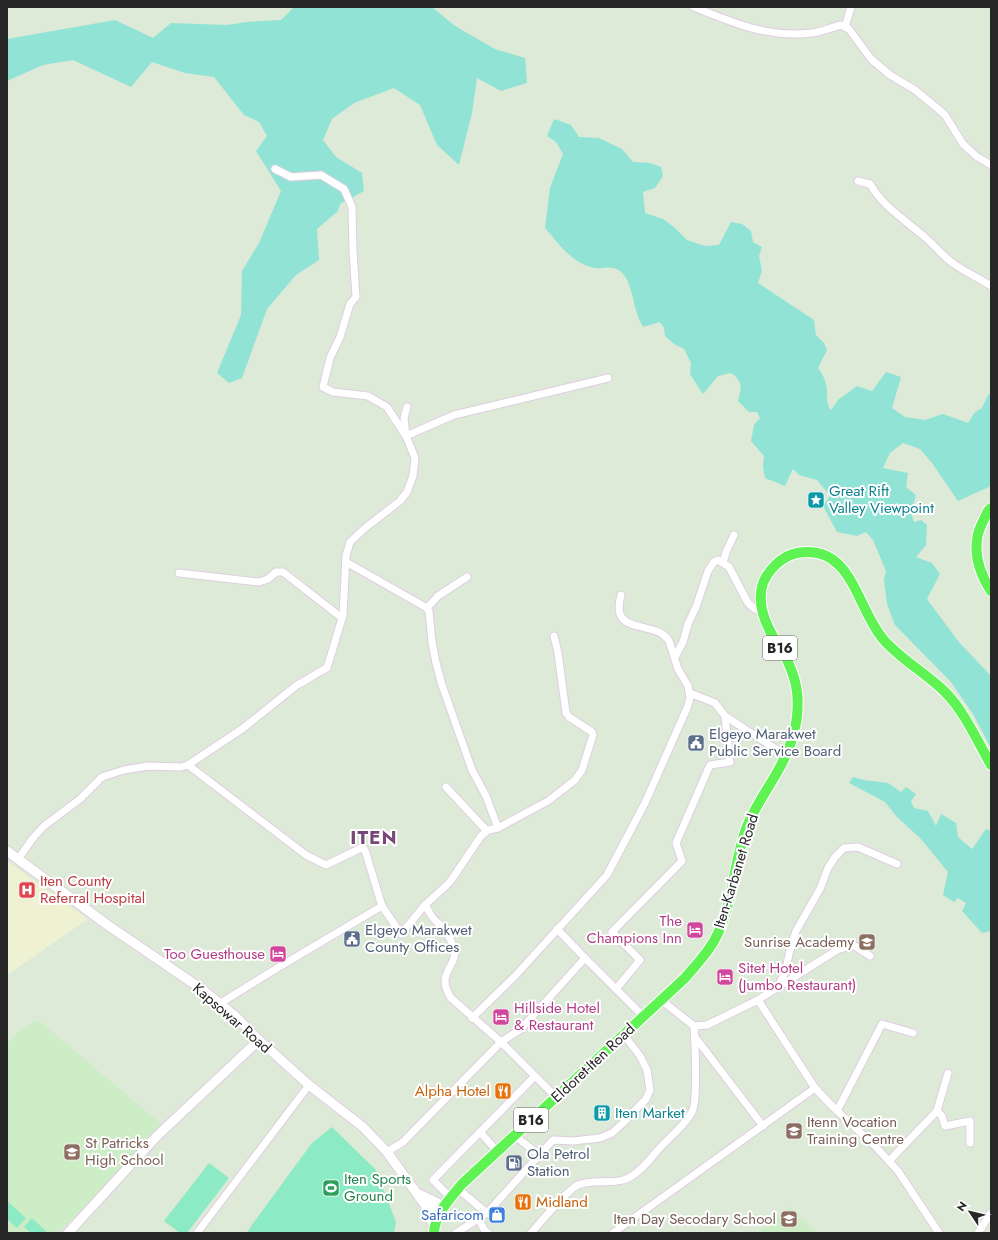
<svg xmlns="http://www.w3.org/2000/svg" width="998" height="1240" font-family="Jost,sans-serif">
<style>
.education{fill:#ccedc5}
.medical{fill:#eef2d3}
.green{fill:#91e3d5}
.pitch{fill:#8cebc4}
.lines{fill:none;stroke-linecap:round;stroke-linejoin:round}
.street-casing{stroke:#e0cde1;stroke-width:9}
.secondary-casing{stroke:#e0cde1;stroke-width:11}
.primary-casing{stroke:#fff;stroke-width:12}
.street{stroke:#fff;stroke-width:7}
.secondary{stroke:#fff;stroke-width:9}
.primary{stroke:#5ef353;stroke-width:10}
.labels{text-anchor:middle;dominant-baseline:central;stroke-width:4;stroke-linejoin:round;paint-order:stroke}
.shield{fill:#fff;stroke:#686868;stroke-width:1}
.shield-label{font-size:14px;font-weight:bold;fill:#272727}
.culture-label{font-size:15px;fill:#0d838f;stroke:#fff;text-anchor:start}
.service-label{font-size:15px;fill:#4e5e75;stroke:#fff;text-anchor:start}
.street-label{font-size:15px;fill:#272727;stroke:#fff}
.health-label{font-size:15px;fill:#be3a42;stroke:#fff;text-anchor:start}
.hotel-label{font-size:15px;fill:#b23c85;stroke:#fff;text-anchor:end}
.education-label{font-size:15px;fill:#785e54;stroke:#fff;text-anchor:end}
.food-label{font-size:15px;fill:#c56008;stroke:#fff;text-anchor:end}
.leisure-label{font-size:15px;fill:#27864d;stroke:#fff;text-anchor:start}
.shop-label{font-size:15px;fill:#366cbe;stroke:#fff;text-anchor:end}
.district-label{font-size:19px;font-weight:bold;letter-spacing:1px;fill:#774777;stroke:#fff}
</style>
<rect width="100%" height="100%" fill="#dcead7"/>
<g class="education">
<path d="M38,1020l123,104 -49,56 -54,53h-51v-189l10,-12z"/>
<path d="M790,1206l26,27h-59z"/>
</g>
<path class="medical" d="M7,861l81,58 -81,56z"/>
<g class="green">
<path d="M294,7h138l23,19 40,23 30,9 2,25 -26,8 -24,-13 -5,35 -13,52 -22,-20 -17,-40 -26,-17 -40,15 -22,16 -9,21 13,17 26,16 2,18 -24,13 -2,7 -21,18 2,31 -23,15 -29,34 -25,69 -13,5 -12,-10 24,-58 1,-44 17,-28 22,-52 -25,-40 11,-15 -8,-14 -15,-7 -30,-38 -29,-4 -33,-11 -21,25 -58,-27 -30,5 -36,16v-42l108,-19 38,18 18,-15 56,2 20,-3 34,-2z"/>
<path d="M554,119l17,6 8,12 20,1 23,11 11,13 17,1 11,4 2,9 -8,12 -12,4 2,21 18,6 12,9 12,12 18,6 14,-1 12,-23 11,2 9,7 2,11 9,5 -3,9 3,15 -4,12 56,37 2,15 8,8 3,7 -9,18c5,6 8,14 9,22 0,7 -1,14 4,20l7,-10 19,-14 15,5 14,-19 15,5 -9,31 13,9 20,3 18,-6 25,9 7,-11 7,-4 6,-13 3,-2v93l-33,15 -26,-38 -12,-14 -17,-6 -13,10 -7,15 25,5 -2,14 10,8 -5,18 3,9 7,-2 6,5 -1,20 -10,12 16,6 8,11 -13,25 31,42 33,35v72l-18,-34 -22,-32 -56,-57 -8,-21 -3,-24 2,-9 -13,-31 -7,-8 -9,4 -20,-4 -14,-26 7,-10 -13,-16 -18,-5 -6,-6 -8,17 -20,-8 -2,-11 1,-11 -13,-15 3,-16 6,-7 -3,-6h-8l-11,-11c3,-13 6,-19 -7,-28l-13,3 -15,18 -13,-20 1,-11 -7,-14 -10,-5 -9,-8 -1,-8 -4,-6 -17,5c-3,-6 -6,-11 -7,-17 -3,-11 -6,-32 -16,-39 -8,-6 -15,-2 -24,-3 -23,-3 -37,-24 -51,-40l5,-40 13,-34 -7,-12 -9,-6z"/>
<path d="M853,777l11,3 24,3 13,9 5,-5 10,7 -5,7 3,7 14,3 8,15 5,-12 15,9 2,14 14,12 14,-20 5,2v100l-9,2 -20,-22 4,-8 -8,-5 -4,4 -11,-7 5,-23 -27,-33 -24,-22 -12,-15 -36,-19z"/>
</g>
<g class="pitch">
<path d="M332,1127l44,43 20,52 -2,11h-147l4,-7 61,-83z"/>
<path d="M209,1163l20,15 -42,55h-7l-16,-12z"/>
<path d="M7,1201l19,17 -9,10 -10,-9z"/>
<path d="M32,1218l16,15h-17l-7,-6z"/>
</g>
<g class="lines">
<defs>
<g id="street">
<path d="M694,7c39,16 74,31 118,26 10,-1 20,-6 29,-8l8,4 22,30 19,16 25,15 22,18 8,7 18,29 13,12 15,9"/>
<path d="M845,27l6,-20"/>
<path d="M275,169l16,8 30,-2 23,14 8,18 1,43 3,47 -6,7 -10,33 -10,21 -7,29 10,5 35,4 19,11 19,29 48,-21 154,-37"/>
<path d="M858,181l12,3c12,21 32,34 50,49 12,9 21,22 34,31 11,8 25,14 37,22"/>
<path d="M346,562l81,46"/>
<path d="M723,563l3,-11 8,-17"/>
<path d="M179,573l80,9 9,-3 8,-7h7l59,46"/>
<path d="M467,577l-29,19 -11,12 2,3 3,31 4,21 6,22 30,85 14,26 12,32"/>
<path d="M554,636l4,17 8,60 3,4 23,15 1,3 -11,35 -7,10 -27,21 -50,27 -10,2 -7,6 -31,46 -25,23c3,5 5,9 8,13 3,4 8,7 11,11 4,5 8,14 10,19 5,19 -20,24 -3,50l50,44 55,55"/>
<path d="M675,657l8,-15 5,-18 8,-17 12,-36 6,-9 4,-2 5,3 6,4 19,36 7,6 7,2"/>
<path d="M690,693l25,10 10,13 60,39"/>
<path d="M188,765l118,90 20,10 35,-17 4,2 17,56 -103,61 -60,37"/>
<path d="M446,787l41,44"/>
<path d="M18,859l15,-21 11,-12 36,-27 22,-22 22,-7 24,-4 33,1 7,-2 54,-36 55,-44c11,-5 19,-12 30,-17l16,-53 3,-59 4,-14 15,-14 35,-27 7,-9 6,-16 2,-18 -9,-22 -2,-18 3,-11"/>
<path d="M382,906l19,28 24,-29"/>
<path d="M557,929l28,29"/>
<path d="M778,987l8,-17 3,-16 7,-23 24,-42 8,-21 7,-11 9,-9 14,-1 39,17"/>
<path d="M616,989l24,-29 -28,-28 70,-71 -6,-18 34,-78 20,-3 -5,-46"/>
<path d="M661,1000l33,26 13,-1 51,-25 57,88 19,20 42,39 22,24 41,62"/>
<path d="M758,1000l79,-50 16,-5 17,11"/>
<path d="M472,1018l43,-42 92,-101 38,-72 42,-95 3,-10 -2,-12 -10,-17 -9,-28c-14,-23 -60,-3 -48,-46"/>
<path d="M695,1037l68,89"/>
<path d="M837,1111l45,-87 31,9"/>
<path d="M937,1111l5,5 3,10 25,-5v22"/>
<path d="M480,1132l17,19"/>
<path d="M514,1135l25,20"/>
<path d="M387,1152l16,-10 98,-100 20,-13 64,-71 59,59"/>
<path d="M889,1161l48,-50 11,-38"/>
<path d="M458,1189l29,24"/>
<path d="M451,1198l-18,-18 101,-103"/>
<path d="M478,1218l7,13 3,2"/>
<path d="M197,1233l112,-148"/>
<path d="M456,1233l31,-20 66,-73 20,1 27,-3 12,-5 10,-9 24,-25 4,-9 -3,-20 -7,-14 -16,-21"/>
<path d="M531,1233c9,-10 36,-43 47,-48 14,-6 31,-1 45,-5 12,-3 27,-20 34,-29 11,-13 27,-24 35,-39 6,-11 3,-70 2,-86"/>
<path d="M613,1233l202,-145"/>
<path d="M978,1233l13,-20"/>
</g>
<g id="secondary">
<path d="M7,851l102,75 94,64 32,26 24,24 50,45 54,42 24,25 36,50 16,13"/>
<path d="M417,1193l27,13"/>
<path d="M424,1203l10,24"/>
<path d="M68,1233l89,-97 102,-96"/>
</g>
<g id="primary">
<path d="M991,508l-3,3c-3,7 -8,15 -10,23 -5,21 2,40 13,57"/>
<path d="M434,1233c1,-20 16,-34 28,-49l223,-206c10,-12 21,-23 29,-37 19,-34 19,-76 32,-112 8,-22 23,-41 34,-62 12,-22 20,-49 17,-75 -1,-9 -5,-21 -9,-30 -3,-7 -8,-13 -12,-20 -10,-17 -20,-38 -13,-59 6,-14 19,-27 34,-30 55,-10 59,54 86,86 18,21 43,34 62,53 18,17 34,52 46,73"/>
</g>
</defs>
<use href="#street" class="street-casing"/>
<use href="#secondary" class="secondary-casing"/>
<use href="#primary" class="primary-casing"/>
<use href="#street" class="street"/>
<use href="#secondary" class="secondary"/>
<use href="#primary" class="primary"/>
</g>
<defs>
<symbol id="sight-square" viewBox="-11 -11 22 22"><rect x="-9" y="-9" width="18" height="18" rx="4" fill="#0f9aa8" stroke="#fff"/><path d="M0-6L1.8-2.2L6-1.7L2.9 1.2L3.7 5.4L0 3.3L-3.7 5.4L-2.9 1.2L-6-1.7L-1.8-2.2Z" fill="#fff"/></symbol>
<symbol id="civic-square" viewBox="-11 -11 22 22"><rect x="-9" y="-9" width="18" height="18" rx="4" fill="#5c6f8a" stroke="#fff"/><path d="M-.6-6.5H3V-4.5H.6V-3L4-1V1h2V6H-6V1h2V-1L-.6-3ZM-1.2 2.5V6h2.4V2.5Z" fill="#fff"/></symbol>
<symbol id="hospital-square" viewBox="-11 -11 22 22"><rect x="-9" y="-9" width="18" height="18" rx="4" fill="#e0444e" stroke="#fff"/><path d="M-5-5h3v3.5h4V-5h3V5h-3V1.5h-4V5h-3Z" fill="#fff"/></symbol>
<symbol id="hotel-square" viewBox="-11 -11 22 22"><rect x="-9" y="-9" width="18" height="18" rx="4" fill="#d1479c" stroke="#fff"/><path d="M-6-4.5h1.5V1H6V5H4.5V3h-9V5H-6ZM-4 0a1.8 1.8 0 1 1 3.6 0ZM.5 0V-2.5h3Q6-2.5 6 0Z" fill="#fff"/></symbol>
<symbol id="school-square" viewBox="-11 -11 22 22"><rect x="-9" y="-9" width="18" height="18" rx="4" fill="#8d6e63" stroke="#fff"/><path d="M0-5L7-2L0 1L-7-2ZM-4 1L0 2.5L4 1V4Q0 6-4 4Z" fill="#fff"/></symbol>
<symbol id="restaurant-square" viewBox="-11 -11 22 22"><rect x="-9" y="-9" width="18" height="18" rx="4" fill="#e8710a" stroke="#fff"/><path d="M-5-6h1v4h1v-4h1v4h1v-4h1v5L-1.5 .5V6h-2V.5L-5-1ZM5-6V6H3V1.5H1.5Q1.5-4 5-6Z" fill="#fff"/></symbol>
<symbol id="building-square" viewBox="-11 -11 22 22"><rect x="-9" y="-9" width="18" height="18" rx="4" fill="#0f9aa8" stroke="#fff"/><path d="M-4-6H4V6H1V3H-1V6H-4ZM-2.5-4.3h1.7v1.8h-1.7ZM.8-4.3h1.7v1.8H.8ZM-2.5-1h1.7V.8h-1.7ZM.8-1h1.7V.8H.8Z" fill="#fff"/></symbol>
<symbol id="fuel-square" viewBox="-11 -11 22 22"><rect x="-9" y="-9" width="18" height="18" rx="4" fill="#5c6f8a" stroke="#fff"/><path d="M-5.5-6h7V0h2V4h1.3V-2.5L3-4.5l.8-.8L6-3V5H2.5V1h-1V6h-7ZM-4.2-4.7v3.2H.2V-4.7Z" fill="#fff"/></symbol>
<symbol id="stadium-square" viewBox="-11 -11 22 22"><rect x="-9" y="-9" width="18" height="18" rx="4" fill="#2e9e5b" stroke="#fff"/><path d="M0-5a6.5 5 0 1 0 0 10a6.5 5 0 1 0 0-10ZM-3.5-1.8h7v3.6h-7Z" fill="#fff"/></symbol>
<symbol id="shop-square" viewBox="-11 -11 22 22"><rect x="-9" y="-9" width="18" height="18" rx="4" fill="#3f7fe0" stroke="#fff"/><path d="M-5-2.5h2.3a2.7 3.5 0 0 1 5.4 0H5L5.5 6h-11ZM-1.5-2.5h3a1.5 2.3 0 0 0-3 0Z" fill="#fff"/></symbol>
</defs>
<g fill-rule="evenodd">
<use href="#sight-square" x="806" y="490" width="20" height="20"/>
<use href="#civic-square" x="686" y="733" width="20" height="20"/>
<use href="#hospital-square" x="17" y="880" width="20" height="20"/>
<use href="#hotel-square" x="685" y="920" width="20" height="20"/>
<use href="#civic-square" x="342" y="929" width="20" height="20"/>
<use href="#school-square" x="857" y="932" width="20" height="20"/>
<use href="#hotel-square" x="268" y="944" width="20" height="20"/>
<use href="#hotel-square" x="715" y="967" width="20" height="20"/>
<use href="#hotel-square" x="491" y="1007" width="20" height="20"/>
<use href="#restaurant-square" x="493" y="1081" width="20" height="20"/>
<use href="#building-square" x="592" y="1103" width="20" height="20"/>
<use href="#school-square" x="784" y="1121" width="20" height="20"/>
<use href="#school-square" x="62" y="1142" width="20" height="20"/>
<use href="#fuel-square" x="504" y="1153" width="20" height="20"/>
<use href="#stadium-square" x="321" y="1178" width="20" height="20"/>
<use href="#restaurant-square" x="513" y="1192" width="20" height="20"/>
<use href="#shop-square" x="487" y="1205" width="20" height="20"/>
<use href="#school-square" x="779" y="1209" width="20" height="20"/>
</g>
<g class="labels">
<g class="shield">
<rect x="763" y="636" width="34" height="24" rx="3"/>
<rect x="514" y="1108" width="34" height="24" rx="3"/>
</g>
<g class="shield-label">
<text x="780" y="648">B16</text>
<text x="531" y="1120">B16</text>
</g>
<g class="culture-label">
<text x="829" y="491">Great Rift<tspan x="829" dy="17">Valley Viewpoint</tspan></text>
<text x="615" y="1113">Iten Market</text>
</g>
<g class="service-label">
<text x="709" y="734">Elgeyo Marakwet<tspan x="709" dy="17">Public Service Board</tspan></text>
<text x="365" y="930">Elgeyo Marakwet<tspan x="365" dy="17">County Offices</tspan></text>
<text x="527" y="1154">Ola Petrol<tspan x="527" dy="17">Station</tspan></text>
</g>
<g class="street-label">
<text transform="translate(736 871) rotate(-73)">Iten-Karbanet Road</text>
<text transform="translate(232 1018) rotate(41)">Kapsowar Road</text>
<text transform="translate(593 1063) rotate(-43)">Eldoret-Iten Road</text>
</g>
<g class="health-label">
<text x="40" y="881">Iten County<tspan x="40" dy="17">Referral Hospital</tspan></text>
</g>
<g class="hotel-label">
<text x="682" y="921">The<tspan x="682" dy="17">Champions Inn</tspan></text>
<text x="265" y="954">Too Guesthouse</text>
<text x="738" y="968" text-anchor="start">Sitet Hotel<tspan x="738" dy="17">(Jumbo Restaurant)</tspan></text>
<text x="514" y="1008" text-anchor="start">Hillside Hotel<tspan x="514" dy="17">&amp; Restaurant</tspan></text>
</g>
<g class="education-label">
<text x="854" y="942">Sunrise Academy</text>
<text x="807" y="1122" text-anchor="start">Itenn Vocation<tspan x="807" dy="17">Training Centre</tspan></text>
<text x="85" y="1143" text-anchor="start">St Patricks<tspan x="85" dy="17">High School</tspan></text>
<text x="776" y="1219">Iten Day Secodary School</text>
</g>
<g class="food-label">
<text x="490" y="1091">Alpha Hotel</text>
<text x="536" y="1202" text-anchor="start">Midland</text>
</g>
<g class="leisure-label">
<text x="344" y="1179">Iten Sports<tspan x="344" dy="17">Ground</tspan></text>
</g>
<g class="shop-label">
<text x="484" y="1215">Safaricom</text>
</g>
<g class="district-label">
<text x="374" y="837">ITEN</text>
</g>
</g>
<rect width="998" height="1240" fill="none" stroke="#272727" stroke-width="16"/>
<g transform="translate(970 1212) rotate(305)" stroke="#ffffff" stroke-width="3" paint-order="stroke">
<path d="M0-3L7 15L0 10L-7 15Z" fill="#272727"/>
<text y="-6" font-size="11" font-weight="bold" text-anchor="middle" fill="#272727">N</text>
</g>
</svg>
